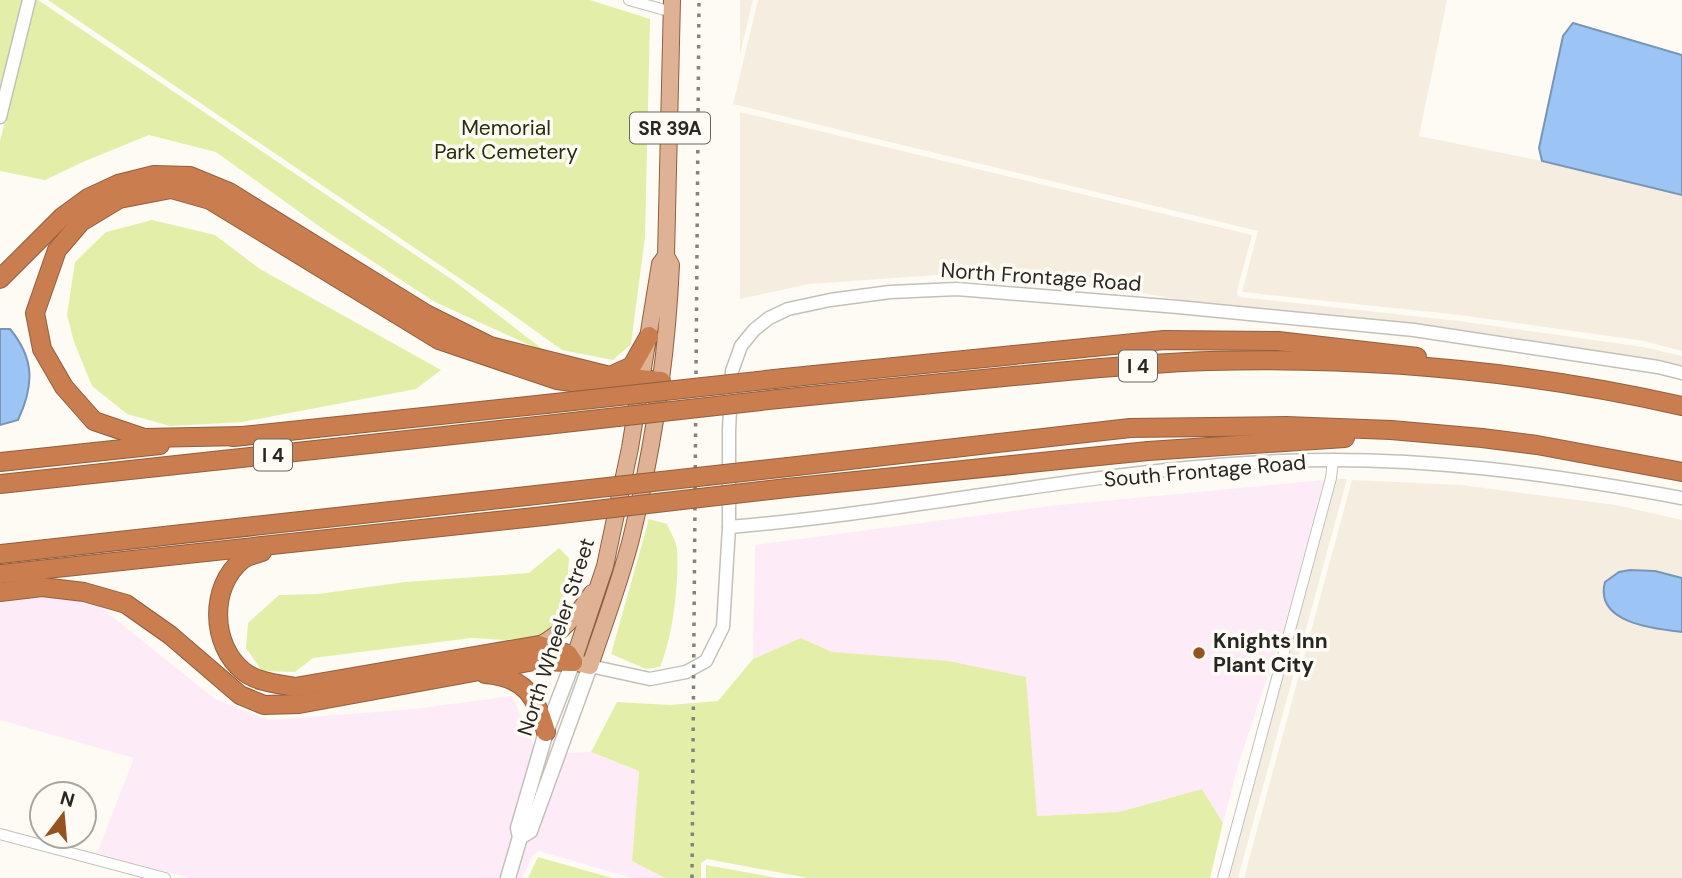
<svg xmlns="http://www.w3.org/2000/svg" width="1682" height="878" font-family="'DM Sans',sans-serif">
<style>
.commercial{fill:#fdecf7}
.built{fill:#f5eee0}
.green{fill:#e3efa9}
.water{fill:#9cc4f4;stroke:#7995b6;stroke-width:2}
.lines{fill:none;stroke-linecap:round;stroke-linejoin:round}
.minor-casing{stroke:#c3c0b9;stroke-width:12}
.tertiary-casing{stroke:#c3c0b9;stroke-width:15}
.secondary-casing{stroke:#c3c0b9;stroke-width:17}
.primary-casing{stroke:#915f3f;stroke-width:18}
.motorway-casing{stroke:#915f3f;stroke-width:20}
.minor{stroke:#fff;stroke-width:10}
.tertiary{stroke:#fff;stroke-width:12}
.secondary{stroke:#fff;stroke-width:14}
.primary{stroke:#dfb195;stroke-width:16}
.motorway{stroke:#ca7d4e;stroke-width:18}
.rail{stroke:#83827d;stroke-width:3.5;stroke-dasharray:3.5 7;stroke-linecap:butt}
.motorway-bridge-casing{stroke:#915f3f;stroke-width:20;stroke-linecap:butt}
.motorway-bridge{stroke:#ca7d4e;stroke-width:18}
.poi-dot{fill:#955322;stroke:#fefbf4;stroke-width:2.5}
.labels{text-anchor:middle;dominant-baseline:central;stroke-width:7;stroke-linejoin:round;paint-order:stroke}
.shield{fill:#fefbf4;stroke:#686762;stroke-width:2}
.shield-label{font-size:19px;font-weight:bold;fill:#282724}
.park-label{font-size:21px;fill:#292e0c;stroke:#fefbf4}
.street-label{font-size:21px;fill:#282724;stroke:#fefbf4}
.poi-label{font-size:21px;font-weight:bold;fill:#282724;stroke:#fefbf4;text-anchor:start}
</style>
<rect width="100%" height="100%" fill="#fefbf4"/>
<g class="commercial">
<path d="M1324,480l-41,151 -44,131 -16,61 -21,-34 -83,23 -82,4 -205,-164 -31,-14 -48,21 2,-114 295,-39z"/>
<path d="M41,594l53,8 121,97 54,21 145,-11 98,-13 24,54 -35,128h-311l-93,-25 37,-95 -134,-38v-121z"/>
<path d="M591,752l48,19 -7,90 33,17h-33l-93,-27 -6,4 -11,23h-8l11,-36 11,-9 29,-80z"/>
</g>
<g class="built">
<path d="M740,0h13l-13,54z"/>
<path d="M758,0h689l-28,136 123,25 140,34v156l-38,-10 -184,-26 -218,-23 16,-61 -525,-127z"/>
<path d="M740,112l512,123 -15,56 1,5 3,1 218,24 184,26 39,9v10l-23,-6 -244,-37 -221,-21 -185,-32 -200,14 -69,15z"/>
<path d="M1337,479h10l-109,399h-9z"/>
<path d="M1352,480l109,5 155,20 66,15v358h-438z"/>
</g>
<g class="green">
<path d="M0,0h23l-23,92z"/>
<path d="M35,0h3l416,281 95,73 -114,-52 -112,-73 -107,-77 -67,-17 -64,26 -40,19 -45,-9v-30z"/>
<path d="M48,0h542l60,19 -5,218 -14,107 -18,16 -51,-10 -57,-41z"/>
<path d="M152,220l63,15 45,34 181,101 -25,19 -174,33 -72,4 -43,-12 -35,-28 -18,-44 -7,-27 8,-53 31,-30z"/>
<path d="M649,519l18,5c3,8 10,18 10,26 2,34 -4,86 -17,117l-14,2 -35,-15z"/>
<path d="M559,548l10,10 -2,30 -13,37 -18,13 -30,2 -35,-2 -158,20 -18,14 -33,-1 -16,-23 2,-25 31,-28 39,-1 87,-12 124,-9z"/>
<path d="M801,638l31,14 116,9 78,16 11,139 82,-4 83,-23 21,34 -13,55h-402l-101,-19 -6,4v15h-36l-33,-17 7,-90 -48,-19 26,-50 53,3 48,-4 35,-42z"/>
<path d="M538,857l74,21h-84z"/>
<path d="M706,865l71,13h-71z"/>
</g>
<g class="water">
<path d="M1573,23l109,32v140l-140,-34 -3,-13 24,-112z"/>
<path d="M0,329h10c25,30 24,57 8,91l-18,5z"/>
<path d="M1630,570l25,1 27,7v54c-27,-3 -88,-9 -77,-50l14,-10z"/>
</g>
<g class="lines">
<defs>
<g id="minor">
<path d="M629,0l43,12"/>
<path d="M0,834l165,44"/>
<path d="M1223,878l108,-400 2,-17"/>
</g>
<g id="tertiary">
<path d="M0,117l29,-117"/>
<path d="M729,527c185,-15 367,-58 553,-66 135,-6 268,13 400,37"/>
<path d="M590,666l60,13 36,-7 20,-11 17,-34 6,-100v-97l3,-59 9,-25 13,-16 15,-12 19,-9 42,-9 60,-8 67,-3 221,18 236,23 244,37 24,6"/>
</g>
<g id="secondary">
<path d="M520,837l10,-6 60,-165"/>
<path d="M508,878l12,-41 -2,-9 28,-96 27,-70"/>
</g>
<g id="primary">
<path d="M666,256l-6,8 -30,184 -25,118 -32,96 17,4c14,-42 30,-84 41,-127 22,-90 36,-182 40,-274l-5,-9 6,-256"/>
<path d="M539,645c23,-11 39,-32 53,-52"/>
</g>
<g id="motorway">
<path d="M0,279l62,-62 26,-19 30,-14 36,-9 36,1 39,16 197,122 64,32 120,30 22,-10 17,-30"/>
<path d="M619,377l42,4"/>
<path d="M784,378l380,-38 114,1 139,16"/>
<path d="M778,399c78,-8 157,-15 236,-23 65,-6 130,-13 195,-15 158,-4 319,10 473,45"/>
<path d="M244,436l-100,2 -50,-17 -30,-34 -22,-38 -7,-36 22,-63 24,-28 38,-23 52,-10 39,11 229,140 118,40 80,11"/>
<path d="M233,437l313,-33"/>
<path d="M0,462l160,-17"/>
<path d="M788,467l342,-39 156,-2 105,4 91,8 55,7 145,27"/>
<path d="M0,484l546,-59"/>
<path d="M787,488l361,-37 197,-13"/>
<path d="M262,552c-6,2 -15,4 -20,8 -33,27 -31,85 1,111 13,11 35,13 52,16l244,-42 29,9 5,8"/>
<path d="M0,554l545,-60"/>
<path d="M0,574l544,-58"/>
<path d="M0,592l42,-5 42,5 42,12 44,31 70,60 24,10 35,-1 235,-43 39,1"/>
<path d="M485,674c40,3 51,22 61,58"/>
</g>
</defs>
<use href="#minor" class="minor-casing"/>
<use href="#tertiary" class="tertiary-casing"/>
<use href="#secondary" class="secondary-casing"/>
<use href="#primary" class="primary-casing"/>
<use href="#motorway" class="motorway-casing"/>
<use href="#minor" class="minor"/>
<use href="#tertiary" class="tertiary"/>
<use href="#secondary" class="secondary"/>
<use href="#primary" class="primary"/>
<use href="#motorway" class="motorway"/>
<path class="rail" d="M692,878l7,-878"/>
<defs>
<g id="motorway-bridge">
<path d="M546,404l238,-26"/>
<path d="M546,425l232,-26"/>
<path d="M545,494l243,-27"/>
<path d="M544,516l243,-28"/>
</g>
</defs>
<use href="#motorway-bridge" class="motorway-bridge-casing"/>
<use href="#motorway-bridge" class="motorway-bridge"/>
</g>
<circle class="poi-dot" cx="1199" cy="653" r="7"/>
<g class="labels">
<g class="shield">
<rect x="630" y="112.5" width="80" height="31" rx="5"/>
<rect x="1119" y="350.5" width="38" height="31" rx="5"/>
<rect x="254" y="439.5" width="38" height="31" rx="5"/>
</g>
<g class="shield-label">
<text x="670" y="128">SR 39A</text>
<text x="1138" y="366">I 4</text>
<text x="273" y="455">I 4</text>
</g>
<g class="park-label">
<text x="506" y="128">Memorial<tspan x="506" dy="24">Park Cemetery</tspan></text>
</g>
<g class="street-label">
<text transform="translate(1041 277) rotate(4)">North Frontage Road</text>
<text transform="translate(1205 471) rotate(-5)">South Frontage Road</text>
<text transform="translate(556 637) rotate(-72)">North Wheeler Street</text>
</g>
<g class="poi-label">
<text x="1213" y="641">Knights Inn<tspan x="1213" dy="24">Plant City</tspan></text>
</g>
</g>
<g transform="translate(63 815) rotate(16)"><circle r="33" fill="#fefbf4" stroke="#a8a6a1" stroke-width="2"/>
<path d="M0-5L12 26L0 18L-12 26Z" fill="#955322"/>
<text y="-10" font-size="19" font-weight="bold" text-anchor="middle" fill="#282724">N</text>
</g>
</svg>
